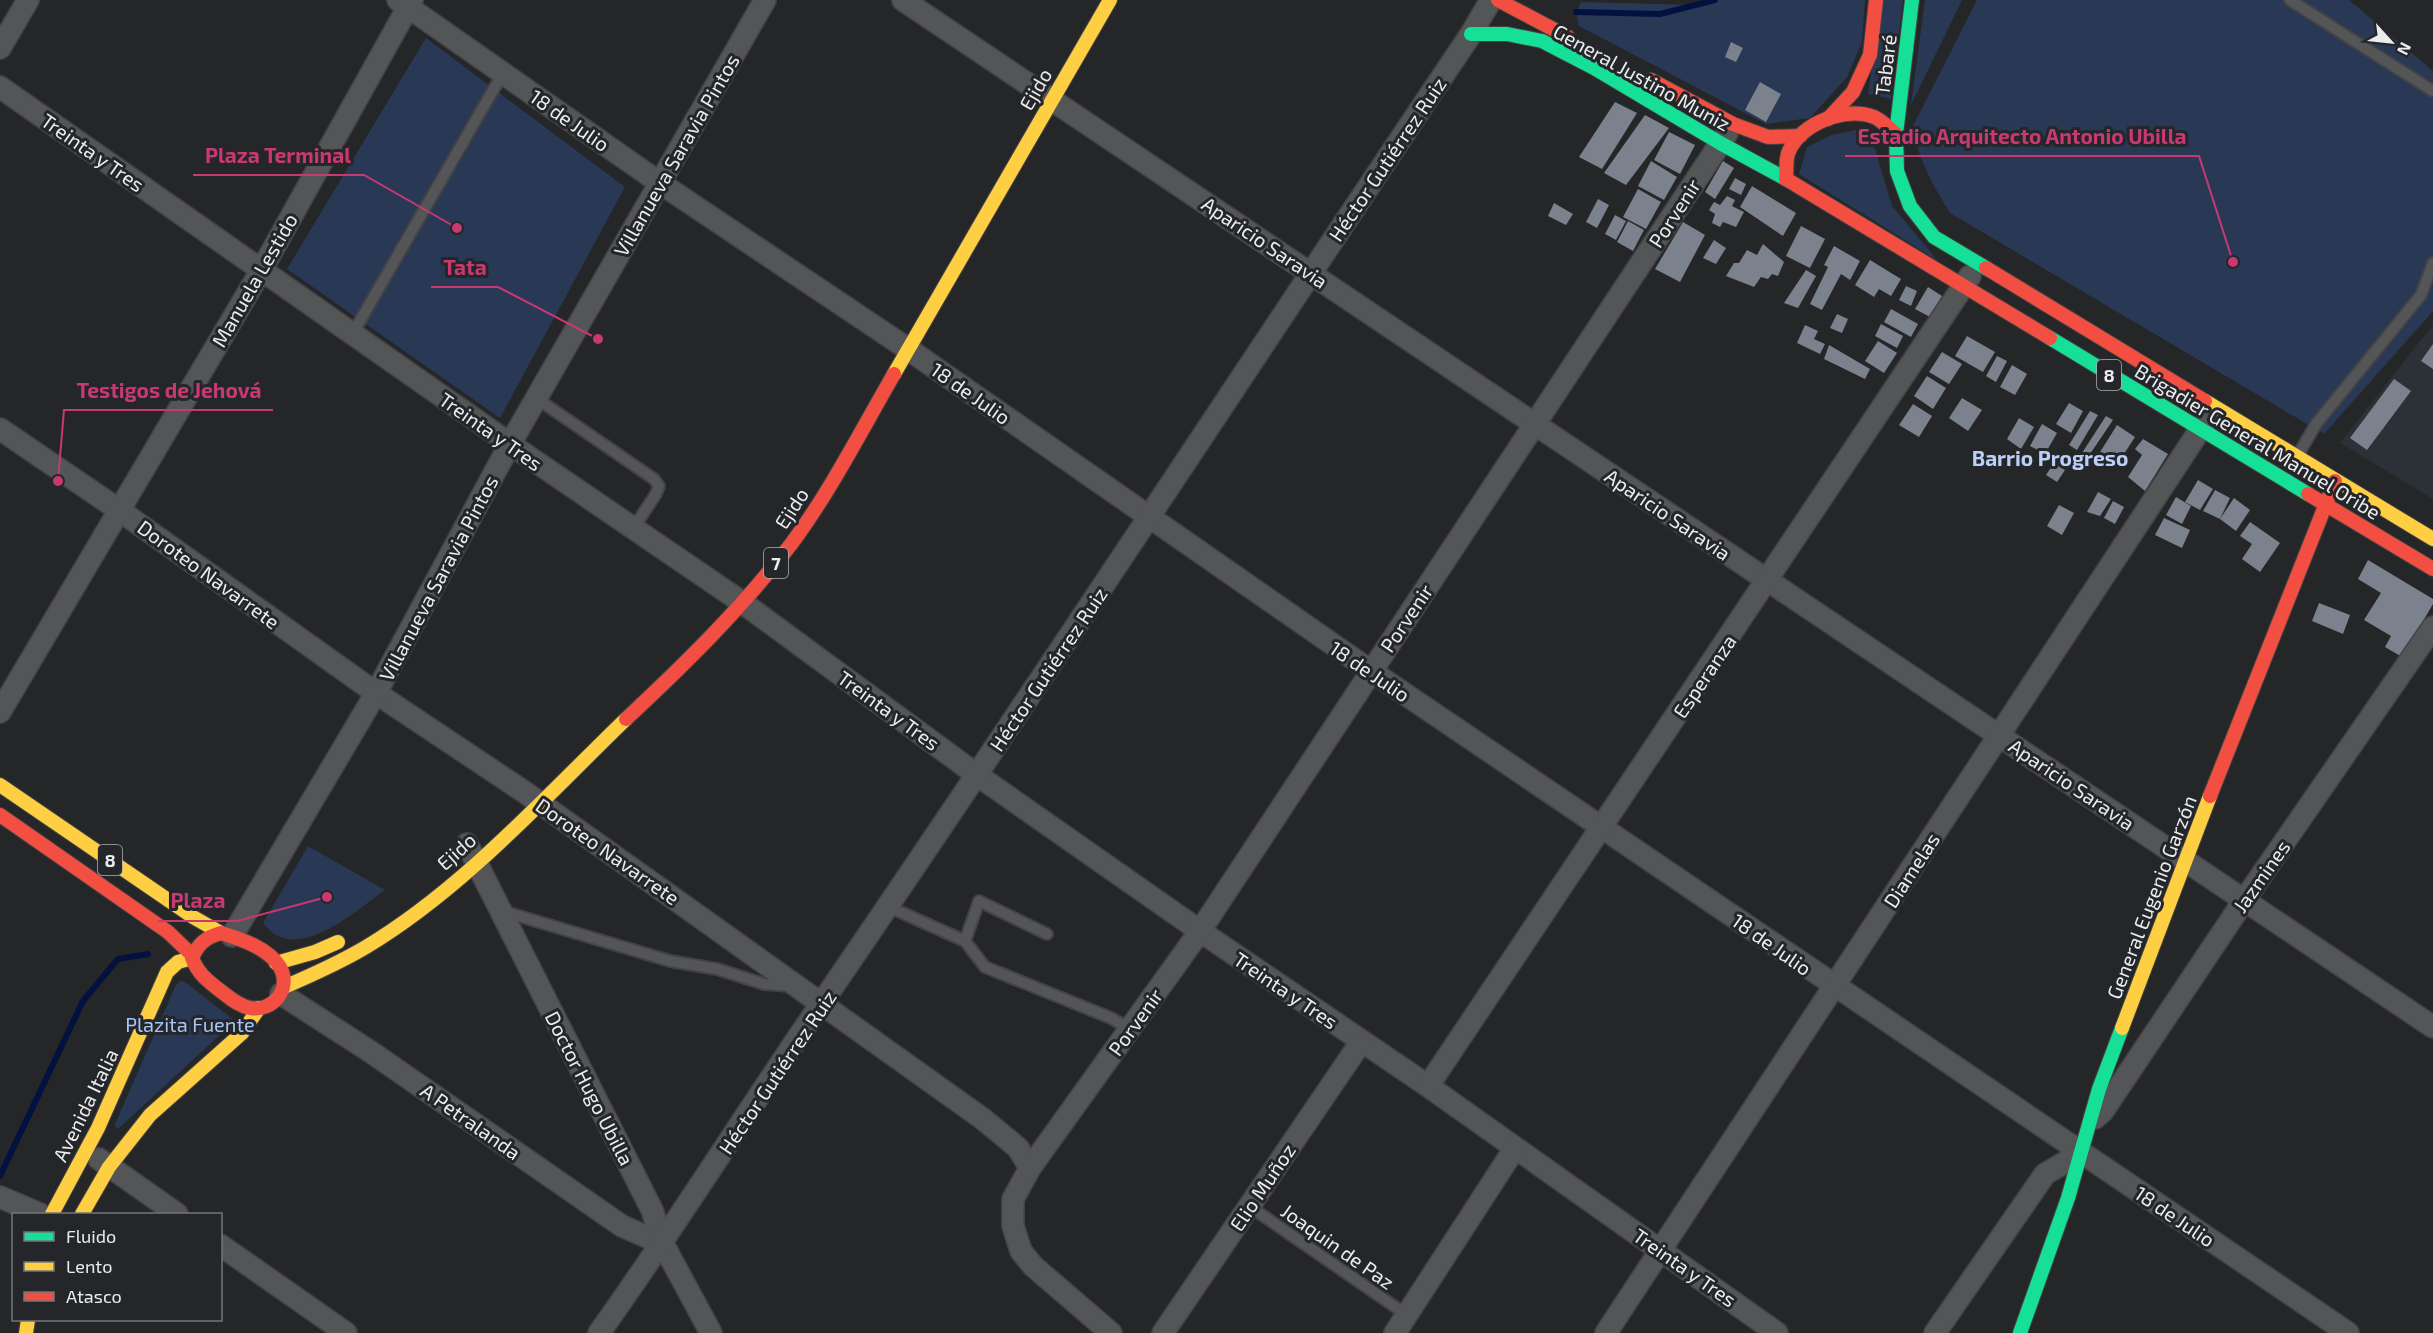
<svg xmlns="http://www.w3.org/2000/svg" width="2433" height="1333" font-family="'Exo 2',sans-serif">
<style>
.built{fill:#2c3138}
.green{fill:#293955}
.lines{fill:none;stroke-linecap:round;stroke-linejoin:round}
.stream{stroke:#031141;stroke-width:6}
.building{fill:#7b818d}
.lane-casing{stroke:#434345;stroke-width:14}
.street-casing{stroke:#434345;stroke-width:24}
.fast-casing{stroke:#434345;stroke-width:16}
.slow-casing{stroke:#434345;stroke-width:16}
.jam-casing{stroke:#434345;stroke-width:16}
.lane{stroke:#545556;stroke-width:10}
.street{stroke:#545556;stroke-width:21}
.fast{stroke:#16e098;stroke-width:14}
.slow{stroke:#ffcf43;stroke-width:14}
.jam{stroke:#f24e42;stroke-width:14}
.labels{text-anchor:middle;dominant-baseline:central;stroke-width:6;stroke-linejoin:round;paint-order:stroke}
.shield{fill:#242629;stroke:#afb1b3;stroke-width:1.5}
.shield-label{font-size:18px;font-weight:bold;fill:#ebecee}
.street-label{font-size:20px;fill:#ebecee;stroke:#242629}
.park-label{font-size:20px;fill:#a7c4f7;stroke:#242629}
.neighbourhood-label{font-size:21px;font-weight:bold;fill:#bad0f8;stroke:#242629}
.leader{fill:none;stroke:#c83871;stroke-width:2}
.callout-dot{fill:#c83871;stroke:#242629;stroke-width:2}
.callout-label{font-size:21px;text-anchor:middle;font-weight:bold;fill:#c83871;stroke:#242629;stroke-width:6;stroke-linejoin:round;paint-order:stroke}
</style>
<rect width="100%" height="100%" fill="#252628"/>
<path class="built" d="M2433,325v174l-93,-56z"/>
<g class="green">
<path d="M1705,0h160l-3,42 -15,35 -37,41 -44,6 -187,-98 -3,-14 5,-10 115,3z"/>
<path d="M1882,0h21l-12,99 -23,-5z"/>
<path d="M1925,0h37l-51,105z"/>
<path d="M1977,0h372l84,71v240l-109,123 -374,-221c-17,-27 -31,-53 -38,-85z"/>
<path d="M426,38l199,149 -125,231 -213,-149z"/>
<path d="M1856,130l19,19 17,57 45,54 -138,-86 8,-27 24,-12z"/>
<path d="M308,846l77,44c-30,21 -90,77 -122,33z"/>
<path d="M180,981l5,1 50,39 -116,107h-3l-1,-4 61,-139z"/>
</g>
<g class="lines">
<g class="stream">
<path d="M1576,12l84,2 55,-14"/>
<path d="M0,1176l83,-175 35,-42 30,-5"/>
</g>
</g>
<g class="building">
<path d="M1731,42l12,6 -7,14 -11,-5z"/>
<path d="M1760,82l21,12 -15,28 -21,-12z"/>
<path d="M1615,102l22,11 -35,56 -23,-12z"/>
<path d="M1645,115l24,13 -43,57 -22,-12z"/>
<path d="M1669,132l26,13 -15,29 -26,-14z"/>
<path d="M1651,161l26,16 -13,23 -26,-14z"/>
<path d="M1723,161l11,7 -19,31 -10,-7z"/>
<path d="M1735,178l11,6 -5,11 -12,-6z"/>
<path d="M1752,186l44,27 -13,23 -43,-29z"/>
<path d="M1638,189l23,13 -15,27 -23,-12z"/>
<path d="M1727,196l8,4 -3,6 12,6 -8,15 -13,-5 -3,5 -8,-4 3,-9 -6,-4 5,-8 6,3z"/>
<path d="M1598,199l11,6 -12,23 -11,-6z"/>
<path d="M1554,203l19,11 -7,11 -18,-9z"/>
<path d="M1615,215l11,6 -10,19 -11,-6z"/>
<path d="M1628,221l16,9 -11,21 -16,-9z"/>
<path d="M1683,222l22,13 -25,47 -25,-13z"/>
<path d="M1801,226l24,13 -15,29 -24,-12z"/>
<path d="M1714,240l12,8 -10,16 -13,-6z"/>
<path d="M1763,244l21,18 -6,14 -6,-2 -4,5 -7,-2 -7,10 -28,-11 8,-13h5l8,-13 10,5z"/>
<path d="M1834,246l26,15 -10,19 -9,-6 -19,36 -12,-6 18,-37 -4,-2z"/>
<path d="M1870,260l31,19 -10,17 -12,-7 -5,8 -19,-12z"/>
<path d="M1806,270l10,6 -18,32 -14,-5z"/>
<path d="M1906,286l11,5 -6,15 -12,-6z"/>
<path d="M1928,287l14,9 -12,21 -15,-8z"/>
<path d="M1891,309l27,15 -7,13 -27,-15z"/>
<path d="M1837,314l11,5 -6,14 -12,-5z"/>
<path d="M1881,324l22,12 -6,12 -22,-12z"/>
<path d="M1805,325l13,6 -4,8 11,5 -5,10 -23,-11z"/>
<path d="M1967,336l28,16 -12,20 -28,-16z"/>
<path d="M1878,341l19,12 -13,20 -19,-12z"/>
<path d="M2433,344v25l-12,-8z"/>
<path d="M1829,345l41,24 -5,10 -41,-20z"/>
<path d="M1942,352l20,12 -13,20 -20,-12z"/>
<path d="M1997,356l10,5 -11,21 -10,-6z"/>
<path d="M2012,365l15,9 -12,21 -15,-8z"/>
<path d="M1927,376l19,12 -13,21 -19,-13z"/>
<path d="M2394,379l17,12 -44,59 -17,-12z"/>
<path d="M1962,398l20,12 -14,21 -19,-13z"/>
<path d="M2069,403l14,8 -12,22 -15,-9z"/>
<path d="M1913,404l19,12 -13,21 -20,-12z"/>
<path d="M2090,411l8,4 -21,35 -8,-5z"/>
<path d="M2106,416l7,4 -25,37 -6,-4z"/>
<path d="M2019,418l15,9 -13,22 -14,-10z"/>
<path d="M2042,424l15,9 -12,21 -15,-8z"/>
<path d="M2117,425l18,12 -20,31 -18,-11z"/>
<path d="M2143,439l25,15 -23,37 -17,-14 14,-22 -7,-6z"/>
<path d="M2054,463l11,7 -8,12 -11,-7z"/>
<path d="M2198,480l15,9 -13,21 -15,-8z"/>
<path d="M2215,490l15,8 -10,21 -17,-8z"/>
<path d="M2098,492l13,7 -11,17 -13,-4z"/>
<path d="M2176,497l15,9 -9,18 -16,-9z"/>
<path d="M2234,498l16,12 -14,21 -16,-12z"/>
<path d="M2113,501l11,6 -9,17 -11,-6z"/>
<path d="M2059,505l15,8 -12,22 -15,-9z"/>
<path d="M2164,518l26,12 -8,18 -27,-13z"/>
<path d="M2250,522l30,21 -20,29 -18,-13 10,-15 -12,-8z"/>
<path d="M2368,560l65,39v5l-31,53 -17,-10 6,-11 -27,-16 17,-27 -23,-14z"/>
<path d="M2319,603l31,12 -7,19 -31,-13z"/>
</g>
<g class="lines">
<defs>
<g id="lane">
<path d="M2290,0l143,91"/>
<path d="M353,333l150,-260"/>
<path d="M536,398l118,81 5,7 -3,8 -23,35"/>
<path d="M2298,455l18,-31 105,-129 12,-32"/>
<path d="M889,907l76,34 20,26 126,51 19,11"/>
<path d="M502,911l168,50 47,8 47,15 27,2"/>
<path d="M965,941l14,-40 68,33"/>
<path d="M1249,1206l158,109"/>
</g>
<g id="street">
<path d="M398,0l262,183 248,166 463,322 977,662"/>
<path d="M903,0l1530,1027"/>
<path d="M0,48l28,-48"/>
<path d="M0,87l510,357 233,159 234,172 223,156 228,155 349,247"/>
<path d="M0,429l119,81 257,183 147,98 460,328 35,29 12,20 -17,31v27l8,25 12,15 78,67"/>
<path d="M0,712l262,-443 150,-269"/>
<path d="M467,844l185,366 11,34 48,89"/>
<path d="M232,936l144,-243 134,-249 255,-444"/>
<path d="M281,994l90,58 251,174 41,18"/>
<path d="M1428,1086l542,-810"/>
<path d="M2095,1118l8,-7 142,-212 188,-272"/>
<path d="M99,1159l78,55"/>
<path d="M1030,1168l170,-237 527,-798"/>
<path d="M0,1197l40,17"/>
<path d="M220,1245l126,88"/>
<path d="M599,1333c78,-109 148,-222 224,-332 220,-320 431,-645 648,-967l20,-34"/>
<path d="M1163,1333l198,-291"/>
<path d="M1395,1333l120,-185"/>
<path d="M1606,1333l601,-914"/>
<path d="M1935,1333l110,-159 36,-21"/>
</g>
<g id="fast">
<path d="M1912,0l-16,134 1,37 13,35 24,31 52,31"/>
<path d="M1471,34h36l35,7 52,27 126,75 66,36"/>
<path d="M2050,338l258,156"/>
<path d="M2020,1333l48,-135 31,-109 23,-61"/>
</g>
<g id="slow">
<path d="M894,374l216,-374"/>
<path d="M2205,401l228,138"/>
<path d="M0,785l193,132 28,16"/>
<path d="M276,963l39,-11 23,-10"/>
<path d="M284,987c28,-12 55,-24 82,-40 97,-58 179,-150 260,-228"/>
<path d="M2122,1028l88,-232"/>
<path d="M52,1214l46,-86 69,-156 11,-10 14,-4"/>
<path d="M82,1214l27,-47 41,-52 92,-82 17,-25"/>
<path d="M26,1333l2,-13"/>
</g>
<g id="jam">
<path d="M1498,0l70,37"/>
<path d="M1651,80l82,44 35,13 32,-1"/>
<path d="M1828,119l25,-27 17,-37 6,-55"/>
<path d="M1896,134c-7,-5 -14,-14 -22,-17 -28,-11 -73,6 -85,34 -4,8 -2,19 -3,28l264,159"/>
<path d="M1986,268l219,133"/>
<path d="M2308,494l125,75"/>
<path d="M626,719c59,-55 117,-112 166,-176 39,-53 69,-112 102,-169"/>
<path d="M2210,796l125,-315"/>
<path d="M0,815l168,117 25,24"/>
<path d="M221,933c20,6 47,15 59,34 12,22 -7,45 -30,41 -11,-2 -20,-10 -28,-16 -13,-10 -24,-18 -30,-34 6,-14 14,-21 29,-25z"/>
</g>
</defs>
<use href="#lane" class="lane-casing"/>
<use href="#street" class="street-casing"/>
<use href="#fast" class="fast-casing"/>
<use href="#slow" class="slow-casing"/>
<use href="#jam" class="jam-casing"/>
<use href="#lane" class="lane"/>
<use href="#street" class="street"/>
<use href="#fast" class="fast"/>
<use href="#slow" class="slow"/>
<use href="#jam" class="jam"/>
</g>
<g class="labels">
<g class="shield">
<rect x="2097" y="360" width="24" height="30" rx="4.5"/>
<rect x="764" y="548" width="24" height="30" rx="4.5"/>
<rect x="98" y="845" width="24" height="30" rx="4.5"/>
</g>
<g class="shield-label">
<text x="2109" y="375">8</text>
<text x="776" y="563">7</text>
<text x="110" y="860">8</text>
</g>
<g class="street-label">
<text transform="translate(1885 65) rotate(-83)">Tabaré</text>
<text transform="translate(1642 77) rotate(29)">General Justino Muniz</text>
<text transform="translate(1035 89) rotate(-60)">Ejido</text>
<text transform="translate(570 120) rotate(35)">18 de Julio</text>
<text transform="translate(93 152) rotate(35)">Treinta y Tres</text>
<text transform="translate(676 155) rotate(-60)">Villanueva Saravia Pintos</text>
<text transform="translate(1387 159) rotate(-56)">Héctor Gutiérrez Ruiz</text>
<text transform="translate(1674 213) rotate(-57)">Porvenir</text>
<text transform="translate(1265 242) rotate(34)">Aparicio Saravia</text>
<text transform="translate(254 280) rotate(-60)">Manuela Lestido</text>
<text transform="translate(971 393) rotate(35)">18 de Julio</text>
<text transform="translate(491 431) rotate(35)">Treinta y Tres</text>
<text transform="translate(2258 441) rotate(31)">Brigadier General Manuel Oribe</text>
<text transform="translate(791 508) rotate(-57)">Ejido</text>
<text transform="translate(1668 514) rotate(34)">Aparicio Saravia</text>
<text transform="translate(209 574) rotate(36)">Doroteo Navarrete</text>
<text transform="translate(438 578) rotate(-62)">Villanueva Saravia Pintos</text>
<text transform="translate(1406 618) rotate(-56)">Porvenir</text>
<text transform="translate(1048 669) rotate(-56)">Héctor Gutiérrez Ruiz</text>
<text transform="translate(1370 671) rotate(34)">18 de Julio</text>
<text transform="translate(1704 676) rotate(-56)">Esperanza</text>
<text transform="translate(889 710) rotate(36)">Treinta y Tres</text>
<text transform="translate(2072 784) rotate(34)">Aparicio Saravia</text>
<text transform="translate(456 851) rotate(-42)">Ejido</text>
<text transform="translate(608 851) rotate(35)">Doroteo Navarrete</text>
<text transform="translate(1911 870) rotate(-57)">Diamelas</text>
<text transform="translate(2261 876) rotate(-55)">Jazmines</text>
<text transform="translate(2151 897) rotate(-69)">General Eugenio Garzón</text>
<text transform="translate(1772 944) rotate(35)">18 de Julio</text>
<text transform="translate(1286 990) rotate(34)">Treinta y Tres</text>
<text transform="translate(1135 1022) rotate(-54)">Porvenir</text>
<text transform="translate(777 1072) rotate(-56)">Héctor Gutiérrez Ruiz</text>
<text transform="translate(590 1088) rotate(63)">Doctor Hugo Ubilla</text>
<text transform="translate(85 1105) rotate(-64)">Avenida Italia</text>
<text transform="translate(471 1121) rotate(35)">A Petralanda</text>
<text transform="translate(1262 1187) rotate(-56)">Elio Muñoz</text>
<text transform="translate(2175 1216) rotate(34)">18 de Julio</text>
<text transform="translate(1338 1246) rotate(35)">Joaquin de Paz</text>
<text transform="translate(1685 1267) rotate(35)">Treinta y Tres</text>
</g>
<g class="park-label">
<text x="190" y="1024">Plazita Fuente</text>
</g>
<g class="neighbourhood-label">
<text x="2050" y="457">Barrio Progreso</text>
</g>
</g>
<path class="leader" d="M2233 262L2199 156H1845M457 228L364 175H193M598 339L498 287H431M58 481L64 410H273M327 897L237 921H158"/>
<g class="callout-dot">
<circle cx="2233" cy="262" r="6"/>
<circle cx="457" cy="228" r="6"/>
<circle cx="598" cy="339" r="6"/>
<circle cx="58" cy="481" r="6"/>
<circle cx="327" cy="897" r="6"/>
</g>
<g class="callout-label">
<text x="2022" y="144">Estadio Arquitecto Antonio Ubilla</text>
<text x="278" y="163">Plaza Terminal</text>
<text x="465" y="275">Tata</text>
<text x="169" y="398">Testigos de Jehová</text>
<text x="198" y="908">Plaza</text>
</g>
<rect x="12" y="1213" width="210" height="108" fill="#242629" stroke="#747578" stroke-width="1.5"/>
<rect x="24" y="1232" width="30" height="9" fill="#16e098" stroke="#747578" stroke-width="1.5"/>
<text x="66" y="1243" font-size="18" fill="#ebecee">Fluido</text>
<rect x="24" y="1262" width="30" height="9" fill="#ffcf43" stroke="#747578" stroke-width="1.5"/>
<text x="66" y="1273" font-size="18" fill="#ebecee">Lento</text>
<rect x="24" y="1292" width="30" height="9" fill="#f24e42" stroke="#747578" stroke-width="1.5"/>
<text x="66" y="1303" font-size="18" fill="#ebecee">Atasco</text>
<g transform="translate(2391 42) rotate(117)" stroke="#242629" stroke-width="4.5" paint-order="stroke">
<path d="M0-4.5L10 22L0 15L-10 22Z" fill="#ebecee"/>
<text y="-9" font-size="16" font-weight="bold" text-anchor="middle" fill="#ebecee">N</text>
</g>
</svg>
